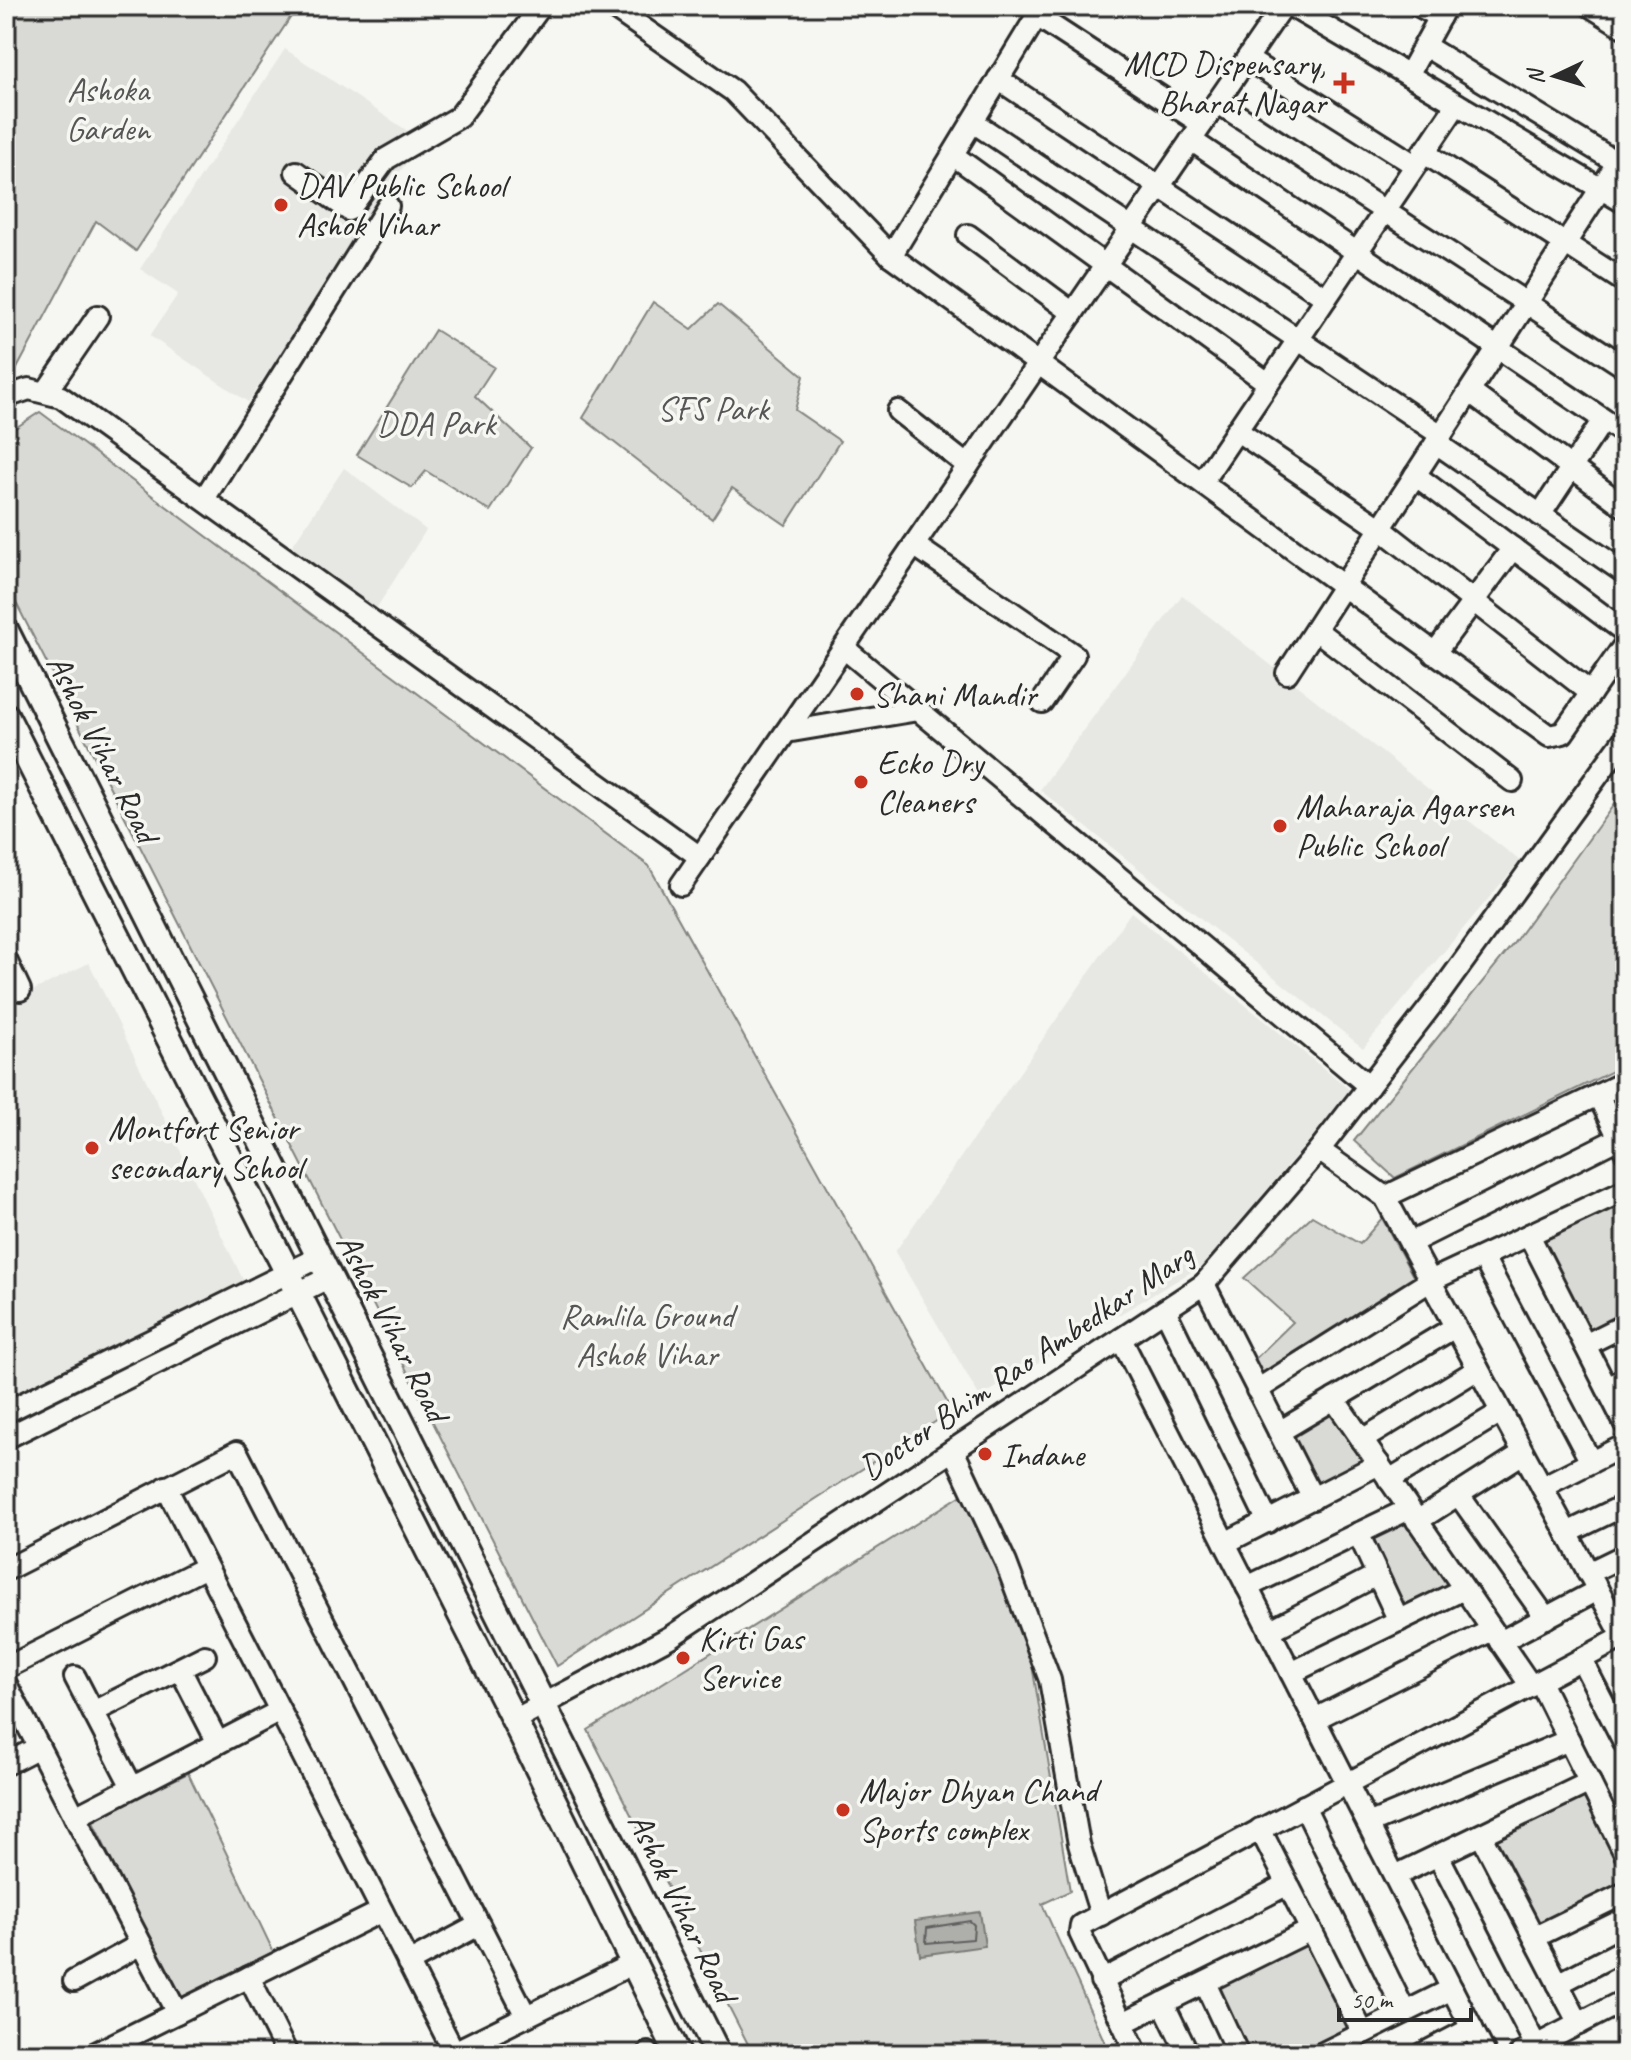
<svg xmlns="http://www.w3.org/2000/svg" width="1631" height="2060" font-family="Caveat,sans-serif">
<style>
.built{fill:#e7e7e3}
.green{fill:#d9d9d5;stroke:#828280;stroke-width:2}
.water{fill:#aeaeab;stroke:#7a7a78;stroke-width:2}
.lines{fill:none;stroke-linecap:round;stroke-linejoin:round}
.shore{stroke:#5f5f5e;stroke-width:2}
.minor-casing{stroke:#2b2b2b;stroke-width:26}
.major-casing{stroke:#2b2b2b;stroke-width:30}
.minor{stroke:#f6f6f2;stroke-width:20}
.major{stroke:#f6f6f2;stroke-width:24}
.poi-dot{fill:#c8321e;stroke:#f6f6f2;stroke-width:3}
.labels{text-anchor:middle;dominant-baseline:central;stroke-width:7;stroke-linejoin:round;paint-order:stroke}
.poi-label{font-size:34px;fill:#2b2b2b;stroke:#f6f6f2;text-anchor:start}
.park-label{font-size:34px;fill:#565656;stroke:#f6f6f2}
.street-label{font-size:34px;fill:#2b2b2b;stroke:#f6f6f2}
</style>
<rect width="100%" height="100%" fill="#f6f6f2"/>
<filter id="ink" filterUnits="userSpaceOnUse"><feTurbulence type="fractalNoise" baseFrequency=".0125" numOctaves="2"/><feDisplacementMap in="SourceGraphic" scale="16" xChannelSelector="R" yChannelSelector="G"/><feConvolveMatrix kernelMatrix="1 2 1 2 8 2 1 2 1" color-interpolation-filters="sRGB"/></filter>
<g filter="url(#ink)">
<g class="built">
<path d="M285,49l136,91 -173,262 -98,-66 28,-42 -38,-25z"/>
<path d="M344,468l82,62 -52,82 -84,-63z"/>
<path d="M1182,595l338,266 -157,187 -323,-258z"/>
<path d="M1131,912l220,179 -148,174 -223,132 -85,-145z"/>
<path d="M89,963l160,329 -243,119v-407z"/>
</g>
<g class="green">
<path d="M6,6h292l-162,245 -40,-30 -83,155 -7,5z"/>
<path d="M653,302l39,27 26,-25 86,72 -9,34 45,31 -54,84 -54,-37 -20,31 -129,-101z"/>
<path d="M435,330l59,37 -19,29 56,52 -41,63 -64,-40 -14,17 -55,-33z"/>
<path d="M40,412l609,454 303,545 -395,255 -551,-1083v-149z"/>
<path d="M1625,789v276l-230,113 -41,-37 159,-197z"/>
<path d="M1625,1196v117l-38,19 -45,-95z"/>
<path d="M1312,1216l48,28 22,-26 32,60 -152,98 -8,-16 39,-38 -49,-44z"/>
<path d="M1332,1402l43,61 -61,32 -32,-64z"/>
<path d="M965,1493l62,142 43,256 -28,13 68,150h-357l-165,-324z"/>
<path d="M1407,1512l51,77 -58,28 -39,-83z"/>
<path d="M188,1773l86,180 -96,46 -86,-179z"/>
<path d="M1586,1788l39,81v17l-89,43 -46,-94z"/>
<path d="M1306,1937l46,95 -45,22h-62l-34,-70z"/>
</g>
<path class="water" d="M980,1912l5,34 -65,9 -5,-34z"/>
<g class="lines">
<path class="shore" d="M970,1921l4,4 -1,14 -47,4 1,-15z"/>
<defs>
<g id="minor">
<path d="M611,6l122,85 158,165 658,480 14,-3 62,-89"/>
<path d="M1291,6l334,197"/>
<path d="M1419,6l21,11"/>
<path d="M1590,6l35,22"/>
<path d="M1037,16l165,108"/>
<path d="M1425,46l193,117"/>
<path d="M1247,59l168,106"/>
<path d="M1408,75l38,-69"/>
<path d="M998,79l328,219"/>
<path d="M1217,102l408,265"/>
<path d="M973,122l468,313"/>
<path d="M1191,140l434,294"/>
<path d="M1423,152l202,130"/>
<path d="M953,155l315,228"/>
<path d="M296,172l53,38 37,-51 73,-42 82,-111"/>
<path d="M968,235l105,78"/>
<path d="M891,256l152,-250"/>
<path d="M46,392l52,-76"/>
<path d="M1470,392l155,115"/>
<path d="M6,397l23,-8 32,8 639,460"/>
<path d="M898,411l70,55"/>
<path d="M1236,430l144,98 211,165"/>
<path d="M1436,443l189,130"/>
<path d="M1415,475l210,157"/>
<path d="M1202,482l255,-378"/>
<path d="M204,499l184,-293"/>
<path d="M1540,515l63,-95"/>
<path d="M914,545l160,110 -32,47"/>
<path d="M1316,630l196,151"/>
<path d="M844,648l525,438"/>
<path d="M1434,654l79,-106"/>
<path d="M1287,673l338,-522"/>
<path d="M786,732l132,-22"/>
<path d="M681,885l602,-879"/>
<path d="M6,960l14,30"/>
<path d="M1598,1095l27,56"/>
<path d="M1319,1150l66,47 240,443"/>
<path d="M1385,1197l240,-115"/>
<path d="M1529,1235l96,189"/>
<path d="M1410,1243l209,-105"/>
<path d="M1483,1257l108,205"/>
<path d="M1204,1284l109,215"/>
<path d="M1165,1310l103,212"/>
<path d="M1121,1339l364,715"/>
<path d="M1585,1345l40,-20"/>
<path d="M1607,1388l18,-9"/>
<path d="M1257,1390l173,-109 195,-91"/>
<path d="M1334,1399l197,287"/>
<path d="M6,1412l314,-155"/>
<path d="M1279,1432l176,-105"/>
<path d="M6,1438l324,-161"/>
<path d="M1362,1440l116,-71"/>
<path d="M953,1450l53,113 44,117 29,164 22,71"/>
<path d="M1389,1480l112,-68"/>
<path d="M166,1487l288,565 180,-89"/>
<path d="M1542,1487l83,-42"/>
<path d="M1458,1494l88,124"/>
<path d="M1417,1521l106,-68"/>
<path d="M1358,1533l41,88"/>
<path d="M1567,1533l58,-28"/>
<path d="M1225,1543l154,-79"/>
<path d="M6,1570l231,-118 289,564"/>
<path d="M1588,1573l37,-18"/>
<path d="M1247,1587l162,-78"/>
<path d="M1269,1631l108,-56"/>
<path d="M1500,1642l98,-52"/>
<path d="M1581,1659l44,85"/>
<path d="M6,1668l200,-101"/>
<path d="M180,1669l38,74"/>
<path d="M1291,1673l173,-84"/>
<path d="M75,1677l57,110"/>
<path d="M1540,1682l85,172"/>
<path d="M6,1684l171,329"/>
<path d="M93,1712l112,-56"/>
<path d="M1315,1719l177,-89"/>
<path d="M514,1720l156,-83 534,-353 115,-134 115,-148 191,-264"/>
<path d="M6,1764l33,-17"/>
<path d="M1304,1806l101,206"/>
<path d="M75,1817l205,-106"/>
<path d="M1368,1824l201,-84"/>
<path d="M1260,1829l103,204"/>
<path d="M1481,1835l98,189"/>
<path d="M1438,1855l98,191"/>
<path d="M1395,1876l195,-94"/>
<path d="M1535,1937l90,-44"/>
<path d="M408,1963l71,-38"/>
<path d="M249,1977l38,77"/>
<path d="M74,1981l67,-37"/>
<path d="M1101,1981l187,-97"/>
<path d="M1205,1983l33,71"/>
<path d="M1558,1984l67,-35"/>
<path d="M1163,2003l25,51"/>
<path d="M1123,2023l188,-93"/>
<path d="M648,2053v1"/>
<path d="M94,2054l288,-143"/>
<path d="M1137,2054l-57,-121 1,-8 542,-288"/>
<path d="M1321,2054l131,-65"/>
<path d="M1422,2054l50,-26"/>
<path d="M1520,2054l105,-54"/>
</g>
<g id="major">
<path d="M6,631l712,1423"/>
<path d="M6,716l508,1004 164,334"/>
</g>
</defs>
<use href="#minor" class="minor-casing"/>
<use href="#major" class="major-casing"/>
<use href="#minor" class="minor"/>
<use href="#major" class="major"/>
</g>
</g>
<g class="poi-dot">
<path d="M1340 71h8v8h8v8h-8v8h-8v-8h-8v-8h8z"/>
<circle cx="281" cy="205" r="8"/>
<circle cx="857" cy="694" r="8"/>
<circle cx="861" cy="782" r="8"/>
<circle cx="1280" cy="826" r="8"/>
<circle cx="92" cy="1148" r="8"/>
<circle cx="985" cy="1454" r="8"/>
<circle cx="683" cy="1658" r="8"/>
<circle cx="843" cy="1810" r="8"/>
</g>
<g class="labels">
<g class="poi-label">
<text x="1326" y="63" text-anchor="end">MCD Dispensary,<tspan x="1326" dy="39">Bharat Nagar</tspan></text>
<text x="297" y="185">DAV Public School<tspan x="297" dy="39">Ashok Vihar</tspan></text>
<text x="873" y="694">Shani Mandir</text>
<text x="877" y="762">Ecko Dry<tspan x="877" dy="39">Cleaners</tspan></text>
<text x="1296" y="806">Maharaja Agarsen<tspan x="1296" dy="39">Public School</tspan></text>
<text x="108" y="1128">Montfort Senior<tspan x="108" dy="39">secondary School</tspan></text>
<text x="1001" y="1454">Indane</text>
<text x="699" y="1638">Kirti Gas<tspan x="699" dy="39">Service</tspan></text>
<text x="859" y="1790">Major Dhyan Chand<tspan x="859" dy="39">Sports complex</tspan></text>
</g>
<g class="park-label">
<text x="108" y="89">Ashoka<tspan x="108" dy="39">Garden</tspan></text>
<text x="713" y="408">SFS Park</text>
<text x="436" y="423">DDA Park</text>
<text x="647" y="1315">Ramlila Ground<tspan x="647" dy="39">Ashok Vihar</tspan></text>
</g>
<g class="street-label">
<text transform="translate(103 748) rotate(63)">Ashok Vihar Road</text>
<text transform="translate(393 1327) rotate(63)">Ashok Vihar Road</text>
<text transform="translate(1026 1361) rotate(-34)">Doctor Bhim Rao Ambedkar Marg</text>
<text transform="translate(683 1907) rotate(64)">Ashok Vihar Road</text>
</g>
</g>
<rect width="1631" height="2060" fill="none" stroke="#f6f6f2" stroke-width="32"/>
<rect x="16" y="16" width="1599" height="2028" fill="none" stroke="#2b2b2b" stroke-width="3" filter="url(#ink)"/>
<g transform="translate(1555 76) rotate(266)" stroke="#f6f6f2" stroke-width="6" paint-order="stroke">
<path d="M0-6L14 30L0 20L-14 30Z" fill="#2b2b2b"/>
<text y="-12" font-size="22" font-weight="bold" text-anchor="middle" fill="#2b2b2b">N</text>
</g>
<path d="M1339 2008v12h132v-12" fill="none" stroke="#2b2b2b" stroke-width="4"/>
<text x="1351" y="2008" font-size="24" fill="#2b2b2b" stroke="#f6f6f2" stroke-width="6" paint-order="stroke">50 m</text>
</svg>
